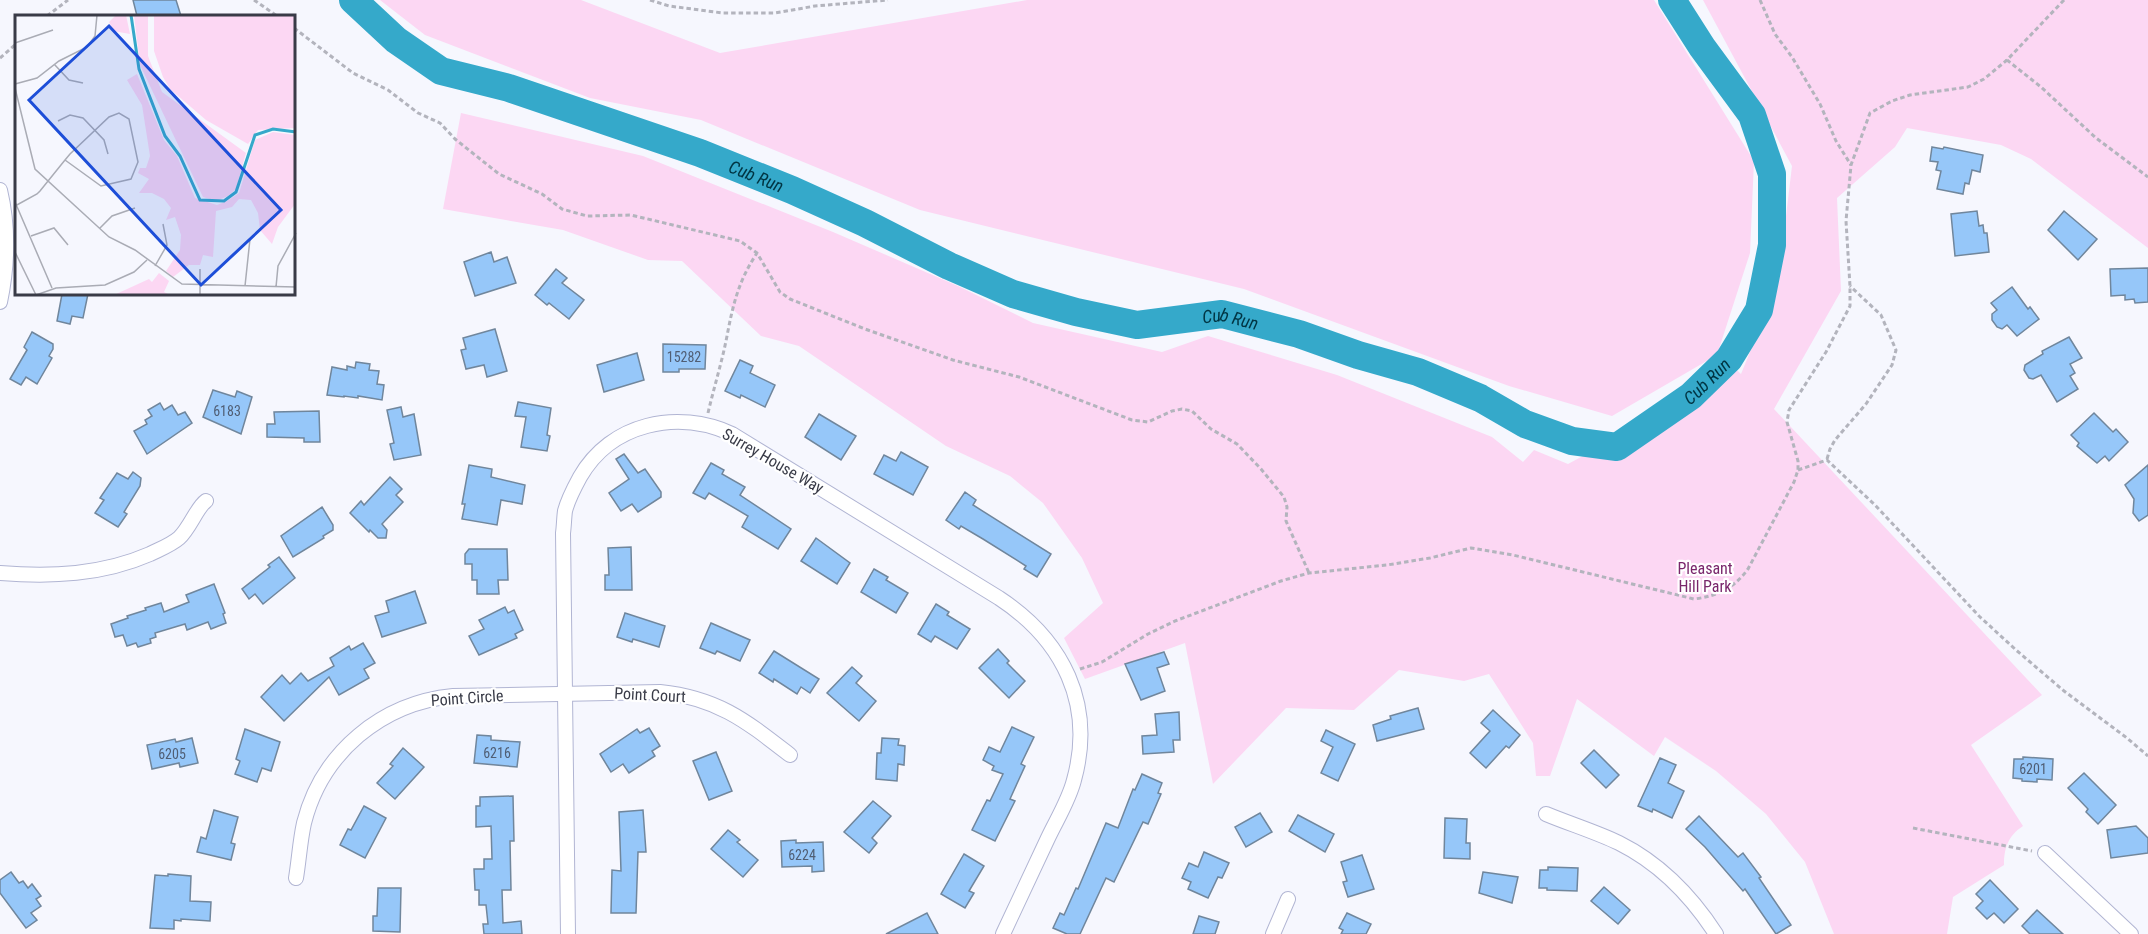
<svg xmlns="http://www.w3.org/2000/svg" width="2148" height="934" font-family="'Roboto Condensed',sans-serif">
<style>
.green{fill:#fcd7f3}
.lines{fill:none;stroke-linecap:round;stroke-linejoin:round}
.river{stroke:#35a9ca;stroke-width:28}
.building{fill:#96c7f9;stroke:#70869c;stroke-width:1.5}
.street-casing{stroke:#b1b5d3;stroke-width:16}
.path{stroke:#b3b4bd;stroke-width:3;stroke-dasharray:4.5 3;stroke-linecap:butt}
.street{stroke:#fff;stroke-width:14}
.labels{text-anchor:middle;dominant-baseline:central;stroke-width:4.5;stroke-linejoin:round;paint-order:stroke}
.number-label{font-size:14px;fill:#505e74}
.street-label{font-size:16px;fill:#393b47;stroke:#fff}
.park-label{font-size:16px;fill:#79266b;stroke:#fff}
.water-label{font-size:18px;font-style:italic;fill:#003543;stroke:#fff}
.inset-river{fill:none;stroke:#35a9ca;stroke-width:3}
.inset-road{fill:none;stroke:#aaacb5;stroke-width:1.5}
.view{fill:#1d4ed8;fill-opacity:0.15;stroke:#1d4ed8;stroke-width:3}
.inset-edge{fill:none;stroke:#393b47;stroke-width:3}
</style>
<rect width="100%" height="100%" fill="#f6f7fe"/>
<g class="green">
<path d="M380,0h201l139,53 307,-53h627l100,161 -4,92 -33,102 -105,61 -103,-30 -265,-97 -324,-79 -219,-90 -111,-22 -165,-63z"/>
<path d="M1703,0h445v248l-117,-89 -30,-14 -94,-17 -12,19 -58,51 4,93 -67,118 268,286 -71,50 52,81c-15,10 -19,22 -19,39l-51,32 -6,37h-113l-29,-72 -39,-48 -50,-43 -51,-34 -11,19 -77,-57 -27,77h-14l-3,-33 -44,-69 -25,7 -65,-11 -45,40 -68,-2 -73,76 -28,-141 -100,36 -21,-41 39,-35 -21,-45 -39,-55 -33,-27 -64,-30 -147,-100 -38,-10 -79,-75 -34,-1 -85,-30 -120,-21 18,-96 182,43 190,76 125,54 75,37 129,29 46,-16 129,39 155,62 31,25 11,-12 34,14 154,-83 8,-18 11,11 37,-91 14,-117z"/>
</g>
<g class="lines">
<path class="river" id="s1" d="M353,0l43,40 45,31 68,17 191,65 92,37 73,33 84,43 64,28 63,18 61,13 85,-11 77,20 59,21 60,17 62,26 45,26 47,17 45,6 74,-51 38,-37 30,-49 13,-65v-71l-20,-59 -50,-68 -30,-47"/>
</g>
<g class="building">
<path d="M133,0h43l5,16h-44z"/>
<path d="M1932,147l11,2 1,-2 39,8 -3,17 -8,-2 -3,14 -4,-1 -2,11 -26,-5 4,-18 -5,-1 2,-8 -8,-1z"/>
<path d="M1977,211l2,15 4,-1 1,8h3l2,19 -34,4 -4,-42z"/>
<path d="M2064,211l33,28 -19,21 -30,-30z"/>
<path d="M491,252l3,10 13,-5 9,26 -41,13 -11,-34z"/>
<path d="M2148,268v34l-13,1 -1,-4 -9,1v-5l-14,1 -1,-27z"/>
<path d="M556,269l11,9 -5,5 22,17 -15,19 -20,-16 -2,2 -12,-10z"/>
<path d="M2012,287l16,22 2,-2 9,12 -22,17 -10,-11 -5,4 -5,-2 -5,-7v-6l5,-4 -6,-7z"/>
<path d="M62,294h26l-5,24 -11,-2 -2,8 -13,-3z"/>
<path d="M495,329l12,42 -20,6 -3,-12 -18,4 -5,-19 5,-1 -3,-11z"/>
<path d="M32,332l21,12v5l-4,7 3,2 -15,26 -11,-7 -5,8 -11,-6 17,-29 -3,-3z"/>
<path d="M2069,337l13,21 -12,6 5,9 -5,3 8,13 -21,13 -16,-27 -8,4 -4,-1 -5,-8 1,-5 18,-11 -1,-3z"/>
<path d="M663,344l43,1 -1,24h-26v3h-16z"/>
<path d="M637,353l7,27 -40,12 -7,-27z"/>
<path d="M740,360l13,6 -3,7 25,12 -10,22 -24,-12 -1,3 -15,-7z"/>
<path d="M356,362l14,2 -1,6 10,1 -2,13 7,1 -2,15 -24,-4v2l-14,-2v1l-17,-2 5,-28 15,3v-4l8,2z"/>
<path d="M213,390l22,7 2,-6 15,6 -11,37 -38,-17z"/>
<path d="M518,402l33,6 -4,27 3,1 -3,15 -26,-4 5,-30 -11,-1z"/>
<path d="M160,403l4,7 8,-5 6,10 7,-3 7,11 -45,31 -13,-23 13,-7 -2,-4 7,-4 -4,-6z"/>
<path d="M401,407l2,10 11,-3 7,41 -27,5 -4,-16 4,-1 -7,-33z"/>
<path d="M319,411l1,31h-16v-4l-37,-1v-13h8l-1,-12z"/>
<path d="M2094,413l19,19 3,-3 12,13 -19,19 -4,-5 -8,7 -20,-17 2,-3 -8,-8z"/>
<path d="M819,414l37,22 -15,24 -36,-23z"/>
<path d="M901,452l27,15 -15,28 -39,-21 10,-19 12,6z"/>
<path d="M624,454l14,19 7,-4 16,23v5l-23,15 -6,-8 -11,7 -12,-18 20,-14 -13,-20z"/>
<path d="M711,463l13,7 -2,4 23,13 -5,8 51,34 -13,20 -36,-22 6,-11 -39,-23 -4,6 -12,-6z"/>
<path d="M469,465l23,4 -1,8 34,8 -3,19 -21,-4 -4,25 -35,-6 3,-15h-3z"/>
<path d="M2148,465v50l-9,6 -6,-8 1,-14 -9,-14z"/>
<path d="M133,472l8,6 -1,8 -16,26 3,2 -9,13 -23,-14 9,-13 -4,-2 17,-25 11,6z"/>
<path d="M390,477l12,12 -6,6 7,7 -21,22 5,6 -1,8h-8l-8,-8 -1,2 -19,-19 11,-12 3,4z"/>
<path d="M965,492l11,8 -3,5 78,49 -14,23 -13,-8 2,-3 -43,-27 -22,-13 -2,3 -13,-9z"/>
<path d="M322,507l11,18v5l-10,6 1,2 -31,19 -12,-21z"/>
<path d="M816,538l34,25 -13,21 -36,-23z"/>
<path d="M631,547l1,43h-27v-15h4l-1,-27z"/>
<path d="M469,549h38l1,31h-10l1,14h-22v-14h-5v-16h-7v-10z"/>
<path d="M279,557l16,21 -32,26 -8,-10 -6,5 -7,-10 28,-22 -2,-2z"/>
<path d="M874,569l14,8 -2,3 22,13 -12,20 -35,-21z"/>
<path d="M214,584l11,29 -2,1 3,9 -15,6 -3,-7 -21,8 -2,-6 -30,9 1,4 -6,2 1,4 -13,4 -2,-4 -9,3 -4,-11 -8,2 -4,-13 17,-6 -1,-2 19,-6 -1,-2 16,-5 3,9 25,-10 -3,-7z"/>
<path d="M415,591l11,32 -44,14 -7,-21 14,-4 -3,-11z"/>
<path d="M936,604l13,8 -2,3 23,14 -13,20 -22,-13 -4,6 -13,-8z"/>
<path d="M505,607l3,6 6,-3 9,20 -8,4 2,4 -38,17 -10,-19 15,-7 -5,-9z"/>
<path d="M625,613l40,13 -6,21 -26,-8 -1,3 -15,-5z"/>
<path d="M711,623l39,17 -10,21 -23,-10 -2,3 -15,-6z"/>
<path d="M363,643l12,20 -11,6 5,9 -30,17 -10,-18 -45,44 -23,-24 21,-22 8,9 11,-11 7,8 26,-15 -4,-8 19,-12 2,4z"/>
<path d="M998,649l11,12 -2,2 18,18 -16,17 -30,-30z"/>
<path d="M774,651l45,28 -9,14 -9,-6 -4,7 -23,-15 -1,3 -14,-9z"/>
<path d="M1164,652l5,12 -12,4 8,23 -24,9 -16,-36z"/>
<path d="M852,667l10,9 -6,7 20,18 -17,20 -32,-28z"/>
<path d="M1418,708l6,21 -47,12 -4,-16 18,-6 -1,-3z"/>
<path d="M1493,710l27,25 -11,13 -3,-2 -20,22 -16,-15 20,-22 -9,-8z"/>
<path d="M1179,712l1,28h-7l1,12 -31,2 -1,-18 15,-1 -2,-21z"/>
<path d="M1012,727l22,10 -13,27 4,2 -15,33 5,2 -20,40 -23,-11 15,-30 3,1 13,-27 -11,-4 2,-4 -11,-6 6,-13 11,5z"/>
<path d="M649,728l11,18 -8,5 3,5 -26,17 -6,-9 -12,8 -11,-18 37,-25 3,4z"/>
<path d="M245,729l35,13 -9,29 -9,-3 -5,14 -22,-8 5,-13 -4,-2z"/>
<path d="M1326,730l29,14 -17,37 -17,-8 12,-26 -12,-6z"/>
<path d="M477,735l14,1v4l29,2 -3,25 -43,-4z"/>
<path d="M192,738l6,25 -18,4 -1,-4 -27,6 -5,-24 28,-6 1,3z"/>
<path d="M882,738l17,1 -1,6 7,1 -1,19 -6,-1 -1,17 -21,-2 1,-26h4z"/>
<path d="M403,748l21,19 -29,32 -18,-16 16,-17 -3,-2z"/>
<path d="M1594,750l25,25 -13,13 -25,-25z"/>
<path d="M716,752l16,39 -23,9 -16,-39z"/>
<path d="M2023,757l30,2 -1,21 -15,-1v3l-15,-1v-2l-9,-1 1,-19h9z"/>
<path d="M1660,758l16,7 -8,18 16,8 -12,27 -19,-9 -1,3 -14,-6z"/>
<path d="M2084,773l32,32 -18,19 -12,-12 2,-3 -20,-21z"/>
<path d="M1142,774l20,9 -4,10 3,1 -13,30 -5,-2 -29,60 -8,-4 -26,56h-13l-14,-6 7,-15 4,2 12,-27 2,1 28,-66 12,5 15,-39 2,1z"/>
<path d="M513,796l1,45h-4l1,49h-9l1,33 18,-2 1,13h-38l-1,-10h5l-2,-19h-7v-15h-4l-1,-21h10v-10h8l-1,-33 -15,1v-21h4v-9z"/>
<path d="M873,801l18,15 -19,22 5,5 -8,10 -25,-21z"/>
<path d="M364,806l22,12 -21,40 -25,-13 8,-16 3,1z"/>
<path d="M214,810l24,7 -7,26 4,1 -4,16 -34,-8 4,-15 5,2z"/>
<path d="M643,810l3,42h-8l-2,61h-25l1,-43 9,1 -2,-59z"/>
<path d="M1260,813l12,19 -26,15 -11,-20z"/>
<path d="M1298,815l36,19 -9,18 -36,-21z"/>
<path d="M1699,816l39,41 5,-4 18,24 -2,1 32,47 -15,9 -31,-45 -2,2 -38,-44 -19,-18z"/>
<path d="M1445,818l22,1 -1,24h4v16l-26,-1z"/>
<path d="M2136,826l12,12v15l-37,5 -4,-28z"/>
<path d="M728,830l12,10 -3,2 21,18 -15,17 -32,-28z"/>
<path d="M796,840v3l27,-1 1,29 -12,1v-6l-30,1 -1,-26z"/>
<path d="M1204,852l25,11 -7,15 -4,-1 -10,21 -20,-9 3,-7 -9,-4 7,-15 9,4z"/>
<path d="M964,854l20,12 -15,25 5,2 -9,15 -24,-14z"/>
<path d="M1362,855l12,34 -26,8 -5,-15 4,-1 -6,-19z"/>
<path d="M1548,867l30,1 -1,23 -30,-1v-2h-8l1,-18h8z"/>
<path d="M11,872l8,11 4,-2 5,7 4,-4 9,12 -5,3 5,7 -10,7 6,7 -11,8 -26,-35v-13z"/>
<path d="M1483,872l35,5 -6,26 -33,-10z"/>
<path d="M168,874l23,2 -1,25 21,1 -1,19 -29,-2v2l-7,-1v9l-24,-1 5,-53 13,1z"/>
<path d="M1990,880l28,29 -14,14 -10,-10 -7,6 -11,-11 7,-7 -7,-7z"/>
<path d="M1604,887l26,23 -12,14 -27,-23z"/>
<path d="M378,888h23l-1,44 -27,-1v-15h4z"/>
<path d="M2037,910l26,24h-33l-8,-8z"/>
<path d="M927,913l11,21h-52z"/>
<path d="M1347,913l24,11 -5,10h-25l2,-4 -4,-2z"/>
<path d="M1199,916l20,6 -4,12h-22z"/>
</g>
<g class="lines">
<defs>
<g id="street">
<path d="M0,190c9,38 8,74 0,112"/>
<path d="M0,573c51,4 102,2 150,-19 10,-5 21,-9 29,-16 11,-10 18,-31 27,-37"/>
<path d="M1546,814c24,10 50,18 73,29 40,20 73,54 97,91"/>
<path d="M2045,853l86,81"/>
<path d="M296,878c3,-18 4,-37 8,-55 18,-71 78,-120 149,-127l207,-4c58,6 86,29 130,63"/>
<path d="M568,934l-5,-401c1,-7 1,-15 2,-22 3,-12 9,-23 15,-34 31,-54 97,-68 152,-43l267,164c64,42 96,106 75,182 -5,20 -17,39 -26,58 -15,32 -30,64 -45,96"/>
<path d="M1273,934l15,-35"/>
</g>
</defs>
<use href="#street" class="street-casing"/>
<g class="path">
<path d="M254,0l23,16"/>
<path d="M650,0l19,6 54,7h52l40,-7 73,-6"/>
<path d="M1760,0l15,34 17,23 28,47 16,37 15,24"/>
<path d="M2064,0l-57,60 34,27 55,51 52,39"/>
<path d="M47,16l21,-16"/>
<path d="M294,28l59,45 35,17 30,23 22,10 15,16 44,35 43,20 20,15 25,7 44,-1 109,26 17,12 23,39 10,7 75,30 88,31 66,17 113,43 16,2 24,-11 10,-2 10,2 19,18 26,15 24,25 23,28 3,10 -1,14 23,52"/>
<path d="M0,58l16,-14"/>
<path d="M708,413c6,-26 14,-51 19,-77 6,-32 12,-56 30,-83"/>
<path d="M1827,459l3,-10 5,-9 31,-36 26,-39 4,-15 -15,-35 -31,-29"/>
<path d="M1798,470l29,-10 48,45 104,111 37,34 48,41 63,47 21,18"/>
<path d="M1080,669l22,-7 46,-28 27,-13 106,-40 28,-8 78,-8 43,-7 41,-10 42,7 181,44c24,-3 40,-11 54,-30l46,-87 4,-12v-9l-11,-39 2,-12 37,-58 24,-46v-20l-4,-65 5,-56 19,-52 22,-12 18,-6 58,-8 16,-8 23,-19"/>
<path d="M1913,828l119,23"/>
</g>
<use href="#street" class="street"/>
</g>
<g class="labels">
<g class="number-label">
<text x="684" y="357">15282</text>
<text x="227" y="411">6183</text>
<text x="497" y="753">6216</text>
<text x="172" y="754">6205</text>
<text x="2033" y="769">6201</text>
<text x="802" y="855">6224</text>
</g>
<g class="street-label">
<text transform="translate(773 461) rotate(30)">Surrey House Way</text>
<text transform="translate(650 695) rotate(3)">Point Court</text>
<text transform="translate(467 698) rotate(-4)">Point Circle</text>
</g>
<g class="park-label">
<text x="1705" y="568">Pleasant<tspan x="1705" dy="18">Hill Park</tspan></text>
</g>
<g class="water-label">
<text stroke="none"><textPath href="#s1" startOffset="446">Cub Run</textPath></text>
<text stroke="none"><textPath href="#s1" startOffset="951">Cub Run</textPath></text>
<text stroke="none"><textPath href="#s1" startOffset="1473">Cub Run</textPath></text>
</g>
</g>
<g transform="translate(15 15)">
<rect width="280" height="280" fill="#f6f7fe"/>
<path d="M101,0h10l4,19 -17,-3 -4,-9zM119,0h14v41l14,36 84,61 -10,36 -8,7 -12,5 -13,-4 -63,-132zM139,0h141v113l-37,2 -10,14 -42,-24 -36,-31 -7,-12 -9,-26zM122,59l27,66 13,16 18,42 22,7 10,-4 12,-8 16,-53 18,-8 22,3v69l-17,23 -6,17 -12,-14 -2,-17 -7,-13 -12,-1 -7,8 -16,4 -3,46 -10,-2 -3,10h-11l-16,12 -7,-6 14,-21 1,-15 -6,-18 -9,3 5,-12 -7,-9 -12,-6h-13l10,-14 -11,-6 2,-5h6l4,-12 -8,-51 -15,-25zM144,258l10,8 -5,11 6,3h-56l35,-16 3,3z" fill="#fcd7f3"/>
<path class="inset-river" d="M116,0l8,54 26,67 15,20 20,44 24,1 12,-9 19,-57 18,-6 23,3"/>
<path class="inset-road" d="M0,28l38,-13M39,49l15,16 14,3M0,69l22,-6 22,-17 28,-14 8,-11 2,-21M0,73l20,81 74,68 26,13 47,34 114,3M43,106l12,-6 13,3 21,22 4,14M0,187l37,86M0,191l22,-12 3,-3 25,-31 5,-6 39,-37 10,-4 10,6 9,43 -7,17 -30,7 -36,-26M85,213l12,-12 23,-8M16,221l23,-8 14,17M0,237l21,43M140,251l12,-21 -4,-21M230,271l5,-47M261,272l2,-21 18,-33M21,280l20,-7 49,-3 29,-13 13,-12M185,280v-26"/>
<path class="view" d="M94,11l172,184 -80,75 -172,-185z"/>
<rect width="280" height="280" class="inset-edge"/>
</g>
</svg>
